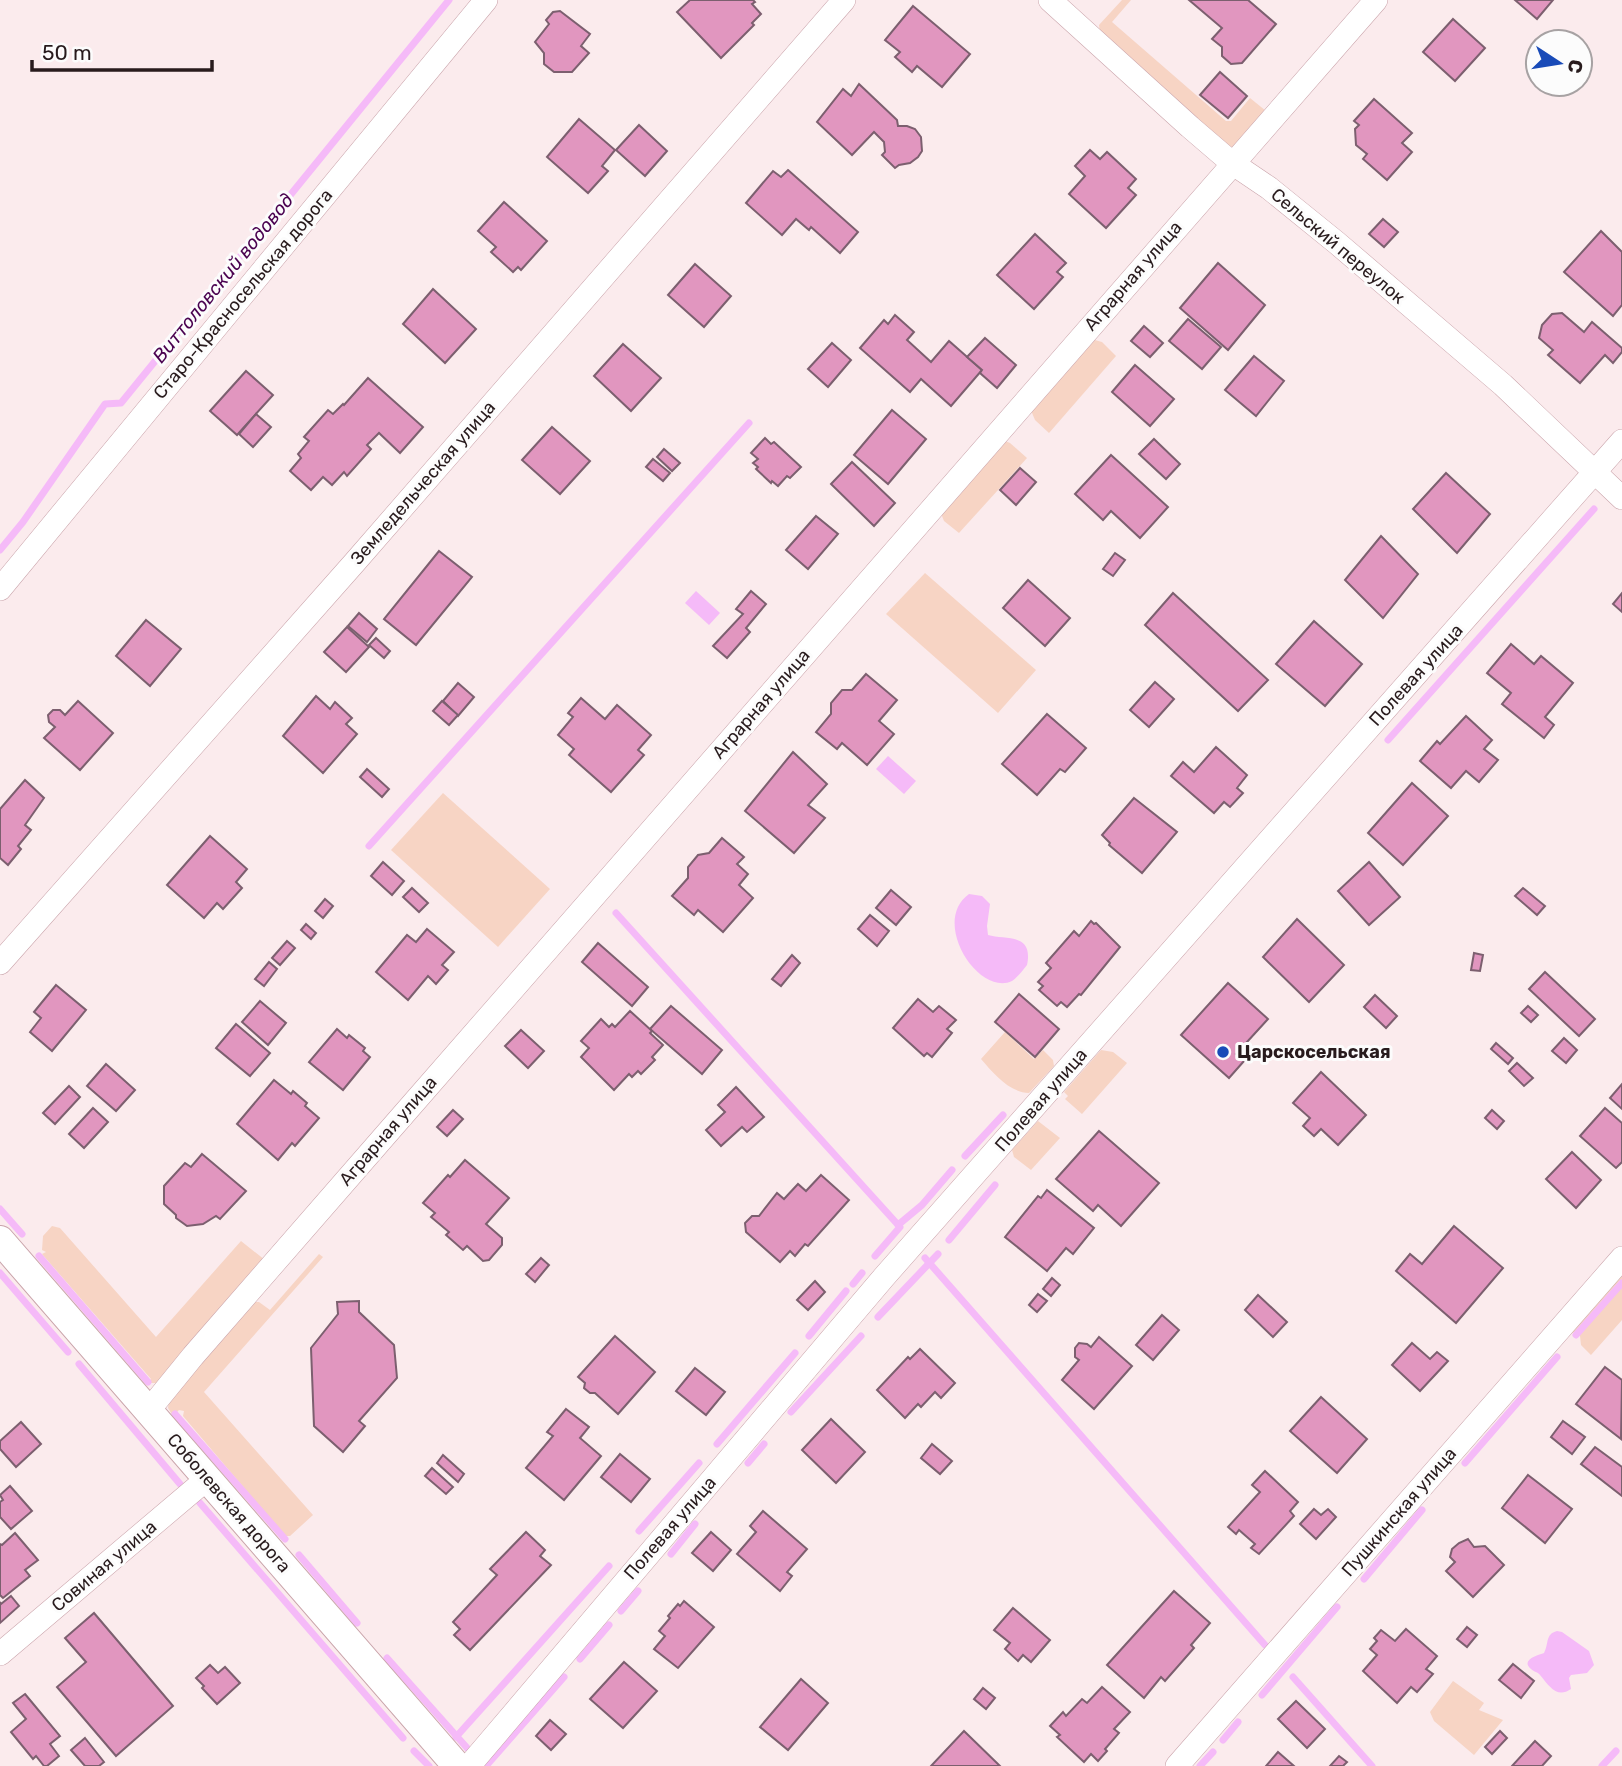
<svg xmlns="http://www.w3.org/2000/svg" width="1622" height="1766" font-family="Rubik,sans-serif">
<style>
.green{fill:#f7d4c4}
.water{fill:#f5baf8}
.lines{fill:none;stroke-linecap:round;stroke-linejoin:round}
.stream{stroke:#f5baf8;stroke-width:7}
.building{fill:#e196bf;stroke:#7c5f6f;stroke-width:2}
.minor-casing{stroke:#caa4ab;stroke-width:24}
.tertiary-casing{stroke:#caa4ab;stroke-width:30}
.minor{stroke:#fff;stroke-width:23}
.tertiary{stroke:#fff;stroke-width:28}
.poi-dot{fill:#194bb8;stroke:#fcfcfc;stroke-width:2.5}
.labels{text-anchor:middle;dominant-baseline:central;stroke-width:6;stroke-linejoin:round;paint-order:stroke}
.street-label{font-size:18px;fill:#281b1d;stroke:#fcfcfc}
.poi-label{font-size:18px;font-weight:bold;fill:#281b1d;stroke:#fcfcfc;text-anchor:start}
.water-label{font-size:19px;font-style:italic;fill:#4a0250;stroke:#fcfcfc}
</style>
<rect width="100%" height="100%" fill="#fbebed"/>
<g class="green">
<path d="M1122,0h9l-19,22 114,99h5l19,-23 16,13 -34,40 -131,-109 -2,-17z"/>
<path d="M1091,339l11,3 14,14 -67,77 -14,-13 -5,-12z"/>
<path d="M1005,441l5,2 17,15 -68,75 -15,-12 -4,-10z"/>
<path d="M925,573l111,97 -38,43 -112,-99z"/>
<path d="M443,793l107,96 -52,58 -107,-97z"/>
<path d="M1005,1032l29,27 9,-9 10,10 1,6 -25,27c-19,0 -36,-20 -48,-34z"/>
<path d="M1101,1050l12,2 14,11 -45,51 -17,-15 3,-3 -4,-4z"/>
<path d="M1038,1121l22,17 -29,32 -17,-13 -2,-7z"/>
<path d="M52,1226l8,2 96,109 85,-96 24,19 -108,123h-11l5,-4 -109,-125 4,-2 -4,-2 1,-14z"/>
<path d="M319,1254l4,3 -119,135 109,123 -23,21h-5l-102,-120 1,-5 -5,-1 -6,6 -5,-8 1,-7 84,-99h6l11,8z"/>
<path d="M1622,1272v48l-31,35 -10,-10 -1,-9 -5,-4 -5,2z"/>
<path d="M1453,1681l31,22 -5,7 24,10 -29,35 -40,-34 -4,-9z"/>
</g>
<g class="water">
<path d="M696,591l24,22 -11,12 -24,-22z"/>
<path d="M888,756l28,25 -12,13 -28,-25z"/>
<path d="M969,894l13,2 8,8 -3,22 1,9c16,5 46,-3 39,30 -4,5 -10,13 -15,16 -33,16 -82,-59 -43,-87z"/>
<path d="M1557,1631l5,1 27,19 5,14 -7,8 -16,2 -2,3 2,11c-14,10 -22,-3 -31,-14 -2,-3 -6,-3 -9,-6 -11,-9 7,-14 13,-16 5,-9 1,-19 13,-22z"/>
</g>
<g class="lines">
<g class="stream">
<path d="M0,550l23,-28 82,-118 16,-1 328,-403"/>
<path d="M1388,740l206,-231"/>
<path d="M369,846l380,-423"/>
<path d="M616,913l284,314 -25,29"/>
<path d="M965,1156l38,-41"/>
<path d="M0,1209l22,25"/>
<path d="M898,1225l24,-20 30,-35"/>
<path d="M949,1240l46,-55"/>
<path d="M39,1256l109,126"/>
<path d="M925,1258l340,387"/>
<path d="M0,1273l68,79"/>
<path d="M853,1284l9,-11"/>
<path d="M878,1317l60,-63"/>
<path d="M1576,1335l46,-52"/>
<path d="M809,1336l37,-45"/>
<path d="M79,1364l101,120"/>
<path d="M791,1412l70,-76"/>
<path d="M175,1414l110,125"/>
<path d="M717,1444l78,-91"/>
<path d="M748,1463l16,-19"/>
<path d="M1465,1463l92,-106"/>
<path d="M200,1503l203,235"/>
<path d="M639,1531l60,-68"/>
<path d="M671,1554l24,-30"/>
<path d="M299,1555l58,68"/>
<path d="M1364,1579l58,-69"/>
<path d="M621,1611l17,-20"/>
<path d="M387,1658l81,91"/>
<path d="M580,1659l29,-34"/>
<path d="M1293,1677l79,89"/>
<path d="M1262,1695l75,-88"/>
<path d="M456,1737l153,-171"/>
<path d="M1223,1740l15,-18"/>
<path d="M414,1751l15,15"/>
<path d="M486,1766l78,-89"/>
<path d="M1200,1766l13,-14"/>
<path d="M1602,1766l14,-15"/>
</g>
</g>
<g class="building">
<path d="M690,0h63l2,2 -3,2 9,10 -9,9 2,2 -33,33 -44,-46z"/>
<path d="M1189,0h59l28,24 -34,39 -11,1 -9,-8v-9l-10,-8 10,-11z"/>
<path d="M1515,0h38l-16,19z"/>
<path d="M913,6l57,48 -28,33 -25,-21 -5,6 -17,-15 5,-5 -15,-12z"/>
<path d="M560,11l30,23 -9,12 8,7 -17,19h-18l-10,-8v-11l-9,-11 14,-18 -3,-4 7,-8z"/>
<path d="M1453,19l32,29 -30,33 -32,-29z"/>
<path d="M1220,72l27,24 -19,22 -28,-23z"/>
<path d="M859,84l38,36 1,6h9l8,3 6,8 1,14 -4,6 -8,6 -11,2 -4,3 -13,-13 3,-3 -1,-10 -10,-10 -22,23 -35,-33 26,-33 8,7z"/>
<path d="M1374,99l38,34 -10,10 10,9 -25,28 -24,-21 4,-5 -11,-9 -1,-16 4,-4 -5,-4z"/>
<path d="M579,119l36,31 -13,16 6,5 -20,22 -41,-36z"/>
<path d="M639,125l28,26 -22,25 -29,-26z"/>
<path d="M1090,150l10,9 7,-7 29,27 -8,9 8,7 -30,33 -37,-34 16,-18 -10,-10z"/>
<path d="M788,170l70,62 -18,21 -29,-26 -2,3 -13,-11 -14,16 -36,-32 27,-32 8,6z"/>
<path d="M504,202l43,39 -26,29 -3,-3 -5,5 -22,-20 5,-5 -18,-16z"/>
<path d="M1383,219l15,13 -14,15 -15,-13z"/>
<path d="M1601,231l21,21v53l-9,11 -49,-44z"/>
<path d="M1035,234l31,29 -9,9 6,5 -29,32 -37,-34z"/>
<path d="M1218,263l47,42 -37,45 -48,-42z"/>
<path d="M695,264l36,32 -27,31 -36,-32z"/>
<path d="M433,289l43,40 -31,34 -42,-39z"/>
<path d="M1562,313l22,19 8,-10 30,26v4l-9,11 -8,-8 -25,28 -32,-28 5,-5 -14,-12 3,-13 10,-11z"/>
<path d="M895,315l19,17 -7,8 24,22 18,-21 33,29 -31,36 -30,-27 -11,13 -50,-44 24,-28 4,4z"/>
<path d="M1188,319l33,28 -19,22 -33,-28z"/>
<path d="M1144,326l19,17 -13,14 -19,-16z"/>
<path d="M985,338l31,27 -19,23 -17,-15 2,-3 -15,-13z"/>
<path d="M832,343l19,17 -23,27 -20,-18z"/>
<path d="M623,344l38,34 -30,33 -37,-35z"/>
<path d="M1254,356l30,25 -28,35 -31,-26z"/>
<path d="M1135,365l39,34 -24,27 -38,-34z"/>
<path d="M246,371l27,24 -36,40 -27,-24z"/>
<path d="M368,378l55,49 -23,26 -21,-20 -12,12 4,4 -24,27 -3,-4 -12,13 -9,-8 -12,13 -21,-19 11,-13 -3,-4 11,-13 -5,-4 24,-27 5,4 10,-10 1,1z"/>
<path d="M892,410l34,29 -38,45 -34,-29z"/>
<path d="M256,414l15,13 -18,20 -14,-13z"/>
<path d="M552,427l38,34 -30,33 -38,-34z"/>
<path d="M765,438l6,6 3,-2 27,25 -11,11 -3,-2 -9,10 -6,-5 -1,2 -15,-14 2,-2 -5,-4 5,-4 -7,-6z"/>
<path d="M1154,439l26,25 -14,15 -27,-25z"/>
<path d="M664,449l16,14 -8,8 -15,-14z"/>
<path d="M1111,455l57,52 -28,31 -29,-27 -8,9 -28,-26z"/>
<path d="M653,459l17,14 -7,8 -17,-14z"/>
<path d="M852,462l43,41 -21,23 -43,-42z"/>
<path d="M1020,468l16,14 -20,23 -16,-15z"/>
<path d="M1446,473l44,41 -33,39 -44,-44z"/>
<path d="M816,516l22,18 -30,35 -22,-19z"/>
<path d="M1381,536l37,38 -35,44 -38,-38z"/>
<path d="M439,551l33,26 -56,68 -32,-26z"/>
<path d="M1115,553l10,7 -12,16 -10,-7z"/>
<path d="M1028,580l42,38 -25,28 -42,-38z"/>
<path d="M751,591l15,13 -20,24 4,4 -23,26 -14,-12 30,-32 -7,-5z"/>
<path d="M1173,593l95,87 -30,31 -93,-86z"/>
<path d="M1622,593v19l-9,-8z"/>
<path d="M359,613l18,16 -10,13 -19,-16z"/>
<path d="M146,620l35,29 -31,37 -34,-30z"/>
<path d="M1314,621l48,43 -37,42 -49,-42z"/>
<path d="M347,627l22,20 -23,25 -22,-20z"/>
<path d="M376,638l14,13 -6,7 -15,-13z"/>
<path d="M1511,644l23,20 7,-8 32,27 -28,34 9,8 -10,13 -42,-34 9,-11 -24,-20z"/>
<path d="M866,674l31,26 -18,21 15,13 -27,31 -25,-22 -5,6 -21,-17 15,-18v-11l11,-13h10z"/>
<path d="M1155,682l19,17 -25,28 -19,-17z"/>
<path d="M458,683l16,14 -16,19 -15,-15z"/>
<path d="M316,696l14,13 5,-7 17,16 -6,6 11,10 -34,39 -40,-37z"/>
<path d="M581,698l24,21 12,-14 34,30 -13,15 6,5 -33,37 -42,-37 5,-6 -16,-14 15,-18 -5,-4z"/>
<path d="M78,701l35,32 -33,37 -36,-32 11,-11 -6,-5 -1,-7 5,-5h7l5,5z"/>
<path d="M442,701l16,14 -9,10 -16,-14z"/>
<path d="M1047,714l39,34 -21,24 -5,-3 -23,26 -35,-31z"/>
<path d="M1466,716l26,24 -8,9 14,11 -19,22 -13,-11 -15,17 -31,-27 17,-20 3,3z"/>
<path d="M1216,747l31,28 -10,13 6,5 -13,14 -6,-5 -10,11 -43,-37 12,-14 11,10z"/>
<path d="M793,752l34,32 -19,21 17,13 -31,35 -49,-42z"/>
<path d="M367,769l22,20 -7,8 -22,-20z"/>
<path d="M25,780l19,18 -19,27 6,5 -13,16 3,3 -13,16 -8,-7v-49z"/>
<path d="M1412,783l36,33 -45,49 -35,-32z"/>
<path d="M1134,798l43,34 -35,41 -33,-28 1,-2 -8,-8z"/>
<path d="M210,836l37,33 -11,13 6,6 -19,21 -6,-6 -13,15 -37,-33z"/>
<path d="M722,838l22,19 -7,7 11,10 -9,11 14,13 -30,34 -25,-22 -4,5 -22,-19 16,-18v-11l10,-12 11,-2z"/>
<path d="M383,862l21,19 -12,14 -21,-19z"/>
<path d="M1369,862l31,35 -31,28 -31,-34z"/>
<path d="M412,888l16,15 -9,9 -16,-15z"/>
<path d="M1523,888l22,18 -8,9 -22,-19z"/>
<path d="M891,890l20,17 -15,18 -20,-17z"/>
<path d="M325,899l8,7 -10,12 -8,-7z"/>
<path d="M870,915l19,16 -12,15 -19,-17z"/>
<path d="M1297,919l47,46 -35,37 -46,-45z"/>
<path d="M1091,921l3,3 2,-1 24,24 -39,48 -2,-1 -12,13 -6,-5 -4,4 -18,-16 4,-4 -5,-4 13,-14 -5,-5 28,-32 5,5z"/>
<path d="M306,924l10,9 -5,6 -10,-9z"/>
<path d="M427,929l27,23 -12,13 6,5 -12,14 -8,-8 -20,24 -32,-28 31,-37 9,7z"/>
<path d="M287,941l8,7 -15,17 -8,-7z"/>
<path d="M598,943l50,44 -16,19 -50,-44z"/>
<path d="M1474,953l9,2 -3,16 -9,-1z"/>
<path d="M792,955l8,8 -19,23 -9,-7z"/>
<path d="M269,962l8,7 -13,17 -9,-7z"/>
<path d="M1545,972l50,47 -16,17 -50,-47z"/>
<path d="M1228,983l40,36 -32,35 8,7 -15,17 -48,-43z"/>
<path d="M56,985l30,25 -34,41 -22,-19 11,-14 -7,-6z"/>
<path d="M1019,994l40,35 -24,28 -40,-35z"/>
<path d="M1375,995l22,21 -11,12 -22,-21z"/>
<path d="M918,999l15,13 6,-6 17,14 -9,9 5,4 -20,24 -5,-4 -3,3 -31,-28z"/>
<path d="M260,1001l26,22 -18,22 -26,-23z"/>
<path d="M671,1006l51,44 -20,24 -52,-45z"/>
<path d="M1528,1006l10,9 -7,7 -10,-9z"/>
<path d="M630,1011l22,20 -2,2 13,12 -11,12 3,3 -14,14 -3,-3 -6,6 -3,-3 -15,16 -33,-33 8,-9 -8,-7 20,-22 8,8 3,-3 3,3z"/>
<path d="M236,1024l34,29 -20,23 -34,-28z"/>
<path d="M337,1029l10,9 2,-3 16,13 -2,3 7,6 -27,33 -34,-28z"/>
<path d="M521,1030l23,21 -16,17 -23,-22z"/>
<path d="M1564,1038l13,12 -11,13 -14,-12z"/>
<path d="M1496,1043l17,15 -5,6 -17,-15z"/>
<path d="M1517,1063l16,15 -9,8 -15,-15z"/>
<path d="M106,1064l29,26 -19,21 -29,-25z"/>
<path d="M1321,1072l45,43 -28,30 -17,-16 -7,7 -11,-10 7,-8 -17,-15z"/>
<path d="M274,1080l17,14 2,-3 14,12 -2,3 14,12 -24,28 -3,-3 -14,17 -41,-36z"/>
<path d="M1622,1084v25l-12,-11z"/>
<path d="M69,1086l11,11 -25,27 -12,-11z"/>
<path d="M736,1087l28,30 -17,15 -5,-5 -21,19 -15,-16 19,-18 -7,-7z"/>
<path d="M93,1108l15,14 -24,26 -15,-14z"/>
<path d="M1605,1108l17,15v39l-6,6 -36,-32z"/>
<path d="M453,1110l10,9 -16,17 -10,-9z"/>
<path d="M1492,1110l12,11 -7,8 -12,-11z"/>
<path d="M1099,1131l60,52 -38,43 -23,-21 -5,6 -37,-32z"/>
<path d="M1572,1152l29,28 -25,28 -30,-29z"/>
<path d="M202,1154l44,37 -26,28 -4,-3 -13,8 -16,2 -11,-8v-3l-12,-11v-18l21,-23 6,4z"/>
<path d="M465,1160l44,38 -23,26 16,14v7l-13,15 -6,1 -16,-15 -4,4 -17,-15 3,-3 -18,-15 4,-4 -12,-10 25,-28 2,2z"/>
<path d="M821,1175l28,25 -41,46 -3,-2 -10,12 -5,-5 -10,11 -34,-30 -1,-9 7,-7h7l18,-23 7,6 14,-15 8,7z"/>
<path d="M1047,1190l47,38 -21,26 -7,-6 -19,23 -42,-34 33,-41 3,2z"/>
<path d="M1454,1226l49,42 -47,55 -60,-52 14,-17 12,10z"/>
<path d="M541,1258l8,7 -14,17 -9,-8z"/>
<path d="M1052,1278l8,7 -9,11 -8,-7z"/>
<path d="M815,1281l10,11 -17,18 -11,-10z"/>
<path d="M1038,1294l9,7 -10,11 -8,-7z"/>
<path d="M1258,1295l29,27 -14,15 -28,-27z"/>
<path d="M359,1301v11l35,33 3,33 -38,43 6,5 -22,26 -29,-26 -3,-78 27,-34 -1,-12z"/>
<path d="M1162,1315l17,15 -26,30 -17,-15z"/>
<path d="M615,1336l40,36 -37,42 -23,-21h-5l-6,-5 1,-5 -7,-6z"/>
<path d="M1099,1337l33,29 -38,43 -32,-29 17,-20 -4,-3v-9l4,-5 8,1 4,3z"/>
<path d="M1412,1343l18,16 7,-7 11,9 -28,30 -28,-26z"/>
<path d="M920,1349l35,34 -14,15 -6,-6 -14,15 -3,-3 -13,14 -28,-28 31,-33 2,2z"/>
<path d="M1605,1367l17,13 -1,59 -45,-35z"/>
<path d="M695,1368l30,24 -19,23 -30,-24z"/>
<path d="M1321,1397l46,42 -30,34 -47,-42z"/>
<path d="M566,1409l23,18 -9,11 21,18 -37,44 -38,-32 27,-32 -6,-4z"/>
<path d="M831,1419l34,33 -29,31 -34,-33z"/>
<path d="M1563,1421l22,16 -13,17 -21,-17z"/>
<path d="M21,1422l20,22 -25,23 -16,-18v-8z"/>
<path d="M932,1444l20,17 -12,13 -19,-16z"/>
<path d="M1595,1447l27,20v29l-41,-32z"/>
<path d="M620,1454l30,25 -19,23 -30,-25z"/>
<path d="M443,1455l21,19 -6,8 -21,-19z"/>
<path d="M432,1468l21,19 -7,7 -21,-18z"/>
<path d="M1265,1471l33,31 -8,9 4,5 -35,38 -8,-6 4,-4 -16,-14 -3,4 -8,-7 32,-35 -8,-7z"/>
<path d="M1528,1475l44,34 -27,34 -43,-35z"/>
<path d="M10,1486l22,25 -21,18 -11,-12v-15l3,-2 -3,-5z"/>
<path d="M1314,1509l7,6 7,-6 8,8 -20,22 -16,-15z"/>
<path d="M763,1511l44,38 -20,23 5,4 -12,15 -43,-37 19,-22 -6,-6z"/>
<path d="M526,1532l19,18 -5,6 11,9 -81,85 -16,-15 6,-6 -7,-7 44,-47 -7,-6z"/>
<path d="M711,1532l20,18 -18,21 -21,-18z"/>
<path d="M15,1533l23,27 -13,10 5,6 -27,22 -3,-3v-51l2,1z"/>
<path d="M1468,1539l6,8 11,-1 19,19 -31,32 -27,-26 9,-9 -5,-5 2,-8 7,-6z"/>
<path d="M1174,1591l36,32 -19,22 3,3 -29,33 -4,-4 -17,21 -37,-33z"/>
<path d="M11,1596l8,10 -19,17v-21l1,2z"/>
<path d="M684,1601l30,26 -36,41 -24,-19 11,-13 -6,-5 11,-13 -2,-2 10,-12 2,2z"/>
<path d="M1013,1608l37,32 -19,22 -8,-7 -5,6 -13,-12 5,-6 -16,-13z"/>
<path d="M94,1613l79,93 -57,50 -59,-69 29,-25 -21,-24z"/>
<path d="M1467,1627l10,8 -10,12 -10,-8z"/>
<path d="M1406,1629l31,27 -11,13 7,5 -16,18 -6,-5 -14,16 -34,-32 14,-16 -7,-6 7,-8 -3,-3 7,-8 14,11z"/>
<path d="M624,1662l33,29 -34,37 -33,-29z"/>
<path d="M1513,1664l21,17 -13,17 -22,-18z"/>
<path d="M210,1665l8,8 7,-6 15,16 -23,21 -15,-16 2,-2 -8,-8z"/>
<path d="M801,1679l27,24 -40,47 -28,-23z"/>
<path d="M1102,1687l28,25 -16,17 5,4 -14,16 2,2 -9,10 -7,-7 -7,8 -27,-25 3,-2 -10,-9 13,-14 3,4 16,-17 5,4z"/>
<path d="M983,1688l12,10 -9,11 -12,-10z"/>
<path d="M25,1694l35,42 -10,8 9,12 -12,10h-3l-8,-10 -3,3 -22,-27 15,-13 -13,-16z"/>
<path d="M1296,1701l29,28 -18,19 -29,-29z"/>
<path d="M550,1720l16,14 -15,16 -15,-14z"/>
<path d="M964,1731l36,35h-69z"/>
<path d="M1500,1731l7,7 -15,16 -7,-7z"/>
<path d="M85,1738l19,24 -5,4h-14l-14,-16z"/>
<path d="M1535,1741l16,15 -9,10h-30z"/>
<path d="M1278,1752l16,14h-28z"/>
<path d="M1339,1756l8,6 -4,4h-13z"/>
</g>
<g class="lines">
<defs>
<g id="minor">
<path d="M1050,0l140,127 42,36 37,25 68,55 166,142 119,113"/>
<path d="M0,589l486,-589"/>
<path d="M0,963l355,-401 489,-562"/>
<path d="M149,1410l44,-54 210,-241 973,-1115"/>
<path d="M0,1654l208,-176"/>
<path d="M469,1766l415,-489 738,-836"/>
<path d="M1177,1766l445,-508"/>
</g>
<path id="tertiary" d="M0,1240l457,526"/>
</defs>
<use href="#minor" class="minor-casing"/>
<use href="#tertiary" class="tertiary-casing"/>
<use href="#minor" class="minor"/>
<use href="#tertiary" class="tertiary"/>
</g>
<circle class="poi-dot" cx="1223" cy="1052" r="7"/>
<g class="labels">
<g class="street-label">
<text transform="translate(1338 246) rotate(40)">Сельский переулок</text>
<text transform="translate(1133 276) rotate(-49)">Аграрная улица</text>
<text transform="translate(243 294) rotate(-50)">Старо-Красносельская дорога</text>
<text transform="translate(423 483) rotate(-49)">Земледельческая улица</text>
<text transform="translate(1416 675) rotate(-48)">Полевая улица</text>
<text transform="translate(761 704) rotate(-49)">Аграрная улица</text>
<text transform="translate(1041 1100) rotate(-49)">Полевая улица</text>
<text transform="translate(388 1131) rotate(-49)">Аграрная улица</text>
<text transform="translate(229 1503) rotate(49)">Соболевская дорога</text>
<text transform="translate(1399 1512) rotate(-49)">Пушкинская улица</text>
<text transform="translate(670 1528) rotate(-49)">Полевая улица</text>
<text transform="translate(104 1566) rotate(-40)">Совиная улица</text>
</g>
<g class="poi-label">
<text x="1237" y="1052">Царскосельская</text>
</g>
<g class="water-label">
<text transform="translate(223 278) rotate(-51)">Виттоловский водовод</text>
</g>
</g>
<g transform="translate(1559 63) rotate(102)"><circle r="33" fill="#fcfcfc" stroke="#a7a2a3" stroke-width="2"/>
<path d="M0-5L12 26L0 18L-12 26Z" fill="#194bb8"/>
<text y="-10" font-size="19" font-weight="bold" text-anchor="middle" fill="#281b1d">С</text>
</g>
<path d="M32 60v10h180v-10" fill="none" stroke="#281b1d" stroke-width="3.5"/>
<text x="42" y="60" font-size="21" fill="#281b1d" stroke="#fcfcfc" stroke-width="5" paint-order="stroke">50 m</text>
</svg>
